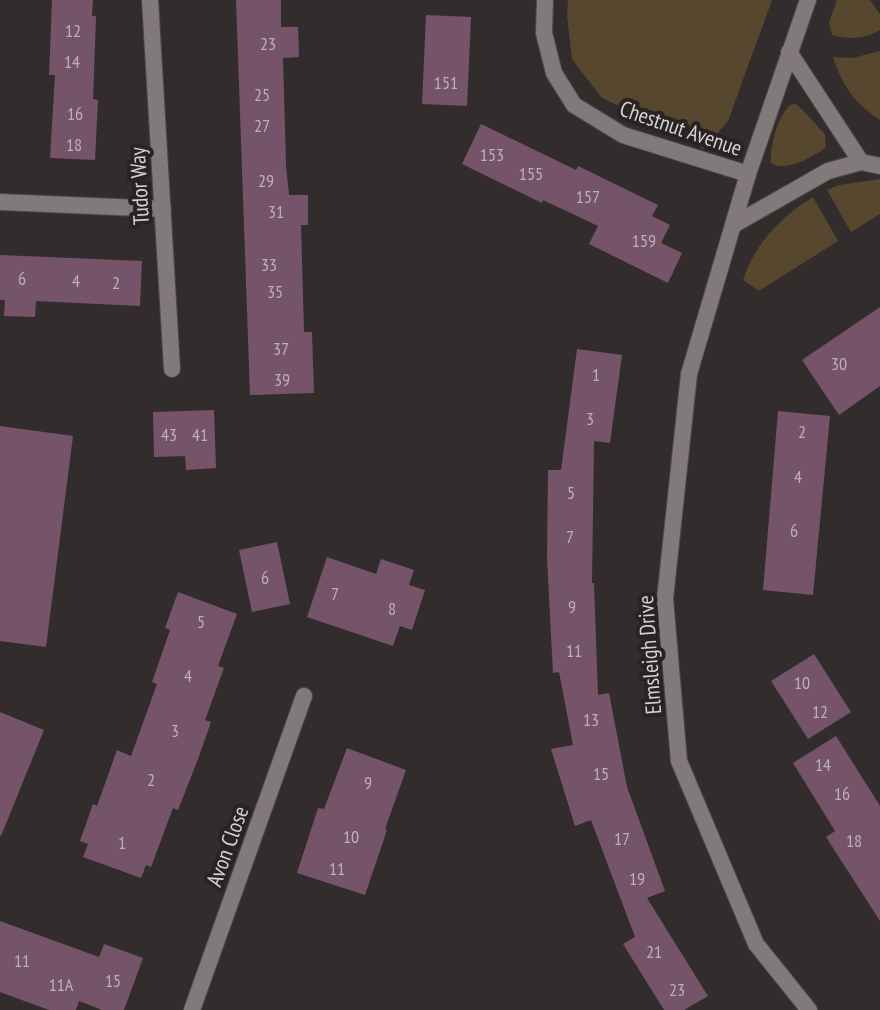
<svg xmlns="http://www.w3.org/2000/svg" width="880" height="1010" font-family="'PT Sans Narrow',sans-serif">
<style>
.green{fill:#56472e}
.building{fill:#75546a}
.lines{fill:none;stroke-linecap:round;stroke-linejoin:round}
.street-casing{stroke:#4f494a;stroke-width:18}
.street{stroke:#81797a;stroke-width:16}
.labels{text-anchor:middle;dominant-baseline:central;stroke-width:8;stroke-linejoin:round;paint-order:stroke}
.number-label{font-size:18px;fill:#bdb1b7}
.street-label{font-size:22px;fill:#d5d0d1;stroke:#292323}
</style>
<rect width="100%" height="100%" fill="#332c2d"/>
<g class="green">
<path d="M568,0h204l-44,121 -24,28 -103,-52 -29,-38 -5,-44z"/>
<path d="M837,0h33l10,14v16c-14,9 -32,10 -48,5l-3,-13z"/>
<path d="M880,51v69c-26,-17 -38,-35 -47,-63l19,1z"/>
<path d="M796,104c6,4 22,23 29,30l1,13c-12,10 -42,26 -55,16 -1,-17 6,-45 19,-58z"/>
<path d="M880,179v35l-29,18 -24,-42 12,-5z"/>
<path d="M813,197l25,44 -79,50 -16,-11c12,-37 38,-63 70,-83z"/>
</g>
<g class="building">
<path d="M52,0h41l-1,16h4l-3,83 5,1 -3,60 -45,-2 5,-83h-6z"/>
<path d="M236,0h45v27h17l1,30 -16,1 3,107 3,30h19v30h-7l3,107h8l2,61 -64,2z"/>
<path d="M426,15l45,2 -4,89 -45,-2z"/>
<path d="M481,124l95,46 2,-4 80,39 -6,11 18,9 -9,18 21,10 -14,30 -79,-39 9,-18 -55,-26 -1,3 -80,-39z"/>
<path d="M0,255l142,6 -2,45 -104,-5 -1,16 -31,-1 1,-16h-5z"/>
<path d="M880,307v79l-41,29 -37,-55z"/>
<path d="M577,349l45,6 -12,88 -16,-2 -2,142h2l4,112 11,-2 18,94 38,104 -18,7 61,98 -24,14h-20l-41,-66 12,-7 -44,-117 -16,6 -24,-77 22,-4 -14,-73 -6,1 -6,-115 1,-88h13z"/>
<path d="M214,410l2,58 -30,2 -1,-14 -31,1 -1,-45z"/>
<path d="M778,411l52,5 -17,179 -50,-5z"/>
<path d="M0,426l73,10 -27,211 -46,-6z"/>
<path d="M277,542l13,62 -38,8 -13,-62z"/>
<path d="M327,557l49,17 5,-15 33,11 -5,15 16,5 -13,40 -12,-4 -7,20 -86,-29z"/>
<path d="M178,592l59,22 -19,52 6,2 -19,52 6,2 -13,37 -20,51 -5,-2 -22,59 -5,-2 -5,13 -58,-21 5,-13 -8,-3 13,-37 4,2 20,-56 14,6 26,-72 -5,-2 18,-52 -5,-2z"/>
<path d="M814,654l37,58 -43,27 -37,-58z"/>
<path d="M0,712l44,18 -43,106h-1z"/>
<path d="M836,736l44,70v115l-54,-84 9,-6 -42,-68z"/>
<path d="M347,748l59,22 -21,59 2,1 -22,65 -68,-22 21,-65 6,1z"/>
<path d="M0,921l99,36 5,-13 39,14 -19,52h-22l-23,-9 -3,9h-27l-49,-18z"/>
</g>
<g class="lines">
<defs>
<g id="street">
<path d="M150,0l22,369"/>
<path d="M545,0l-1,33 10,40 20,32 49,30 125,39"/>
<path d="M808,0l-60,174 -59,200 -24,225 14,162 77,183 53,66"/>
<path d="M789,52l72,110 19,4"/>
<path d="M0,202l163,7"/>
<path d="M735,224l93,-53 33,-9"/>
<path d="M192,1010l112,-314"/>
</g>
</defs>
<use href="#street" class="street-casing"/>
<use href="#street" class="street"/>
</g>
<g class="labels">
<g class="number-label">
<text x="73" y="30">12</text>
<text x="268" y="43">23</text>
<text x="72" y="61">14</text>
<text x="446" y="82">151</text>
<text x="262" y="94">25</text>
<text x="75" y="113">16</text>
<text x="262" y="125">27</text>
<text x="74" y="144">18</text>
<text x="492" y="154">153</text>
<text x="531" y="173">155</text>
<text x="266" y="180">29</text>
<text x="588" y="196">157</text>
<text x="276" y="211">31</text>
<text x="644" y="240">159</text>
<text x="269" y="264">33</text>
<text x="22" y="278">6</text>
<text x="76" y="280">4</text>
<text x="116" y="282">2</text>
<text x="275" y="291">35</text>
<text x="281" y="348">37</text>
<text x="839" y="363">30</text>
<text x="596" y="374">1</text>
<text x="282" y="379">39</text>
<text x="590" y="418">3</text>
<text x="802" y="431">2</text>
<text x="169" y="434">43</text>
<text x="200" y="434">41</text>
<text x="798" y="476">4</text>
<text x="571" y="492">5</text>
<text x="794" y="530">6</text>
<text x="570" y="536">7</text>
<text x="265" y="577">6</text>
<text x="335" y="593">7</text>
<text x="572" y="606">9</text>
<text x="392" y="608">8</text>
<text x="201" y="621">5</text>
<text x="574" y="650">11</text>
<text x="188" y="675">4</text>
<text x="802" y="682">10</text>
<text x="820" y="711">12</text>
<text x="591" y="719">13</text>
<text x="175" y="730">3</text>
<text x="823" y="764">14</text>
<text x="601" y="773">15</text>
<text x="151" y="779">2</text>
<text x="368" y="782">9</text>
<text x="842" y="793">16</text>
<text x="351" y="836">10</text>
<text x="622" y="838">17</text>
<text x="854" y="840">18</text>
<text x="122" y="842">1</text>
<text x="337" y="868">11</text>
<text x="637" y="878">19</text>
<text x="654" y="951">21</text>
<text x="22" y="960">11</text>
<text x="113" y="980">15</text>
<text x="61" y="984">11A</text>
<text x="677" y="989">23</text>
</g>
<g class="street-label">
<text transform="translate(681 128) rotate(19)">Chestnut Avenue</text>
<text transform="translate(139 186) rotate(-93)">Tudor Way</text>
<text transform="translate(649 655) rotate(-94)">Elmsleigh Drive</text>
<text transform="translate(227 846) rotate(-70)">Avon Close</text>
</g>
</g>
</svg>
